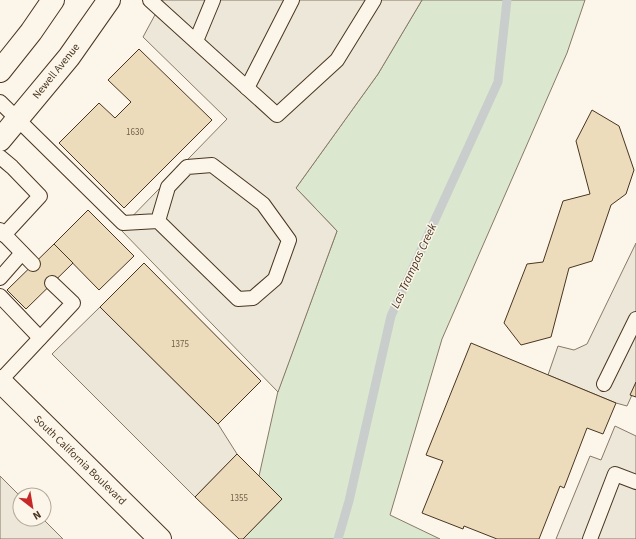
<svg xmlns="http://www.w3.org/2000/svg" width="636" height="539" font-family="'Source Sans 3',sans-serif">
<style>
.green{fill:#dce7d0;stroke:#887966}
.parking{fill:#ede7d9;stroke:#887966}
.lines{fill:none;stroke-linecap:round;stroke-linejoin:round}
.stream{stroke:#c9cecd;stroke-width:9}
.building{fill:#ecdcbc;stroke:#4a3520}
.service-casing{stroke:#4a3520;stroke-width:16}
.minor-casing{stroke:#4a3520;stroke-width:24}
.tertiary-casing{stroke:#4a3520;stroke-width:24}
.service{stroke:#fbf6e9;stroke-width:14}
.minor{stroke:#fbf6e9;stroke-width:22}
.tertiary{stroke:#fbf6e9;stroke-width:22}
.labels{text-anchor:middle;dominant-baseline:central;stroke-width:3;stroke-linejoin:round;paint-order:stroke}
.number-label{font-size:9px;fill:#725f47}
.street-label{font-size:11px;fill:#4a3520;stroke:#fbf6e9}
.water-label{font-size:12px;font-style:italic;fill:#4a3520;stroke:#fbf6e9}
</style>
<rect width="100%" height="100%" fill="#fbf6e9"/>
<path class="green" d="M422,0h163l-18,53 -125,286 -52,176 50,24h-197l39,-40 -23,-23 19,-85 59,-160 -41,-43 82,-114z"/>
<g class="parking">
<path d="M163,0h259l-44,74 -82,114 41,43 -59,161 -158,-163 107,-110 -84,-82z"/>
<path d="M636,243v143l-9,20 -11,-3 -68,-28 10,-29 16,4 13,-6z"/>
<path d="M100,307l118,117 19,30 -42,43 -143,-143z"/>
<path d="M615,426l21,10v103h-80l34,-83 11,4z"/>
<path d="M0,476l20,20v23h23l20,20h-63z"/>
</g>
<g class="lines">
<path class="stream" d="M338,539l11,-38 42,-185 107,-234 9,-82"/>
</g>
<g class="building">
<path d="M139,49l73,71 -88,88 -65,-65 40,-40 16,15 16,-16 -23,-22z"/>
<path d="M592,110l27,16 15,44 -8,24 -15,11 -19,56 -23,7 -18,69 -30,8 -17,-22 23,-59 16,-2 20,-61 27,-7 -14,-53z"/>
<path d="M88,210l46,46 -35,34 -45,-46z"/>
<path d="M54,244l19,19 -47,46 -19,-19z"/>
<path d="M144,263l117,118 -43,43 -118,-117z"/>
<path d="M471,343l145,60 -13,31 -16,-6 -23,60 -4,-2 -21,53h-42l-33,-13 -1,3 -41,-16 21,-52 -17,-6z"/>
<path d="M636,382v15l-6,-2z"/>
<path d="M237,454l45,45 -39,40h-4l-44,-42z"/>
</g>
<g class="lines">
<defs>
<g id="service">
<path d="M150,0l127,115 60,-55 37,-60"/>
<path d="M196,41l17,-41"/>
<path d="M247,88l45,-88"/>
<path d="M0,102l123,121 35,-2 80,78 15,-1 22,-19 14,-39 -26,-36 -51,-39 -25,2 -19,20 -10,34"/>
<path d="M0,157l12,10 28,29 -36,39"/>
<path d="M0,230l33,34"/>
<path d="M0,278l22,-25"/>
<path d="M0,296l40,42"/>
<path d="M0,381l73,-78 -21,-20"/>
<path d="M604,384l32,-65"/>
<path d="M590,539l25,-65 21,8"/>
</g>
<g id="minor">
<path d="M0,71l31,-39 22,-32"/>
<path d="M0,140l69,-83 40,-57"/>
</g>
<path id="tertiary" d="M0,381l160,158"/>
</defs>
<use href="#service" class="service-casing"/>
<use href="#minor" class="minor-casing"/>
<use href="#tertiary" class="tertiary-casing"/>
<use href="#service" class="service"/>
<use href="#minor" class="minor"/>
<use href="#tertiary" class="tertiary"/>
</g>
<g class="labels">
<g class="number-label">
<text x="135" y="132">1630</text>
<text x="180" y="344">1375</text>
<text x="239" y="498">1355</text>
</g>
<g class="street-label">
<text transform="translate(56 71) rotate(-51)">Newell Avenue</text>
<text transform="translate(80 460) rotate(44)">South California Boulevard</text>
</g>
<g class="water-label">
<text transform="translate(414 266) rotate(-65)">Las Trampas Creek</text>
</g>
</g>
<g transform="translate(32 507) rotate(149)"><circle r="19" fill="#fbf6e9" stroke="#b4a999"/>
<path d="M0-3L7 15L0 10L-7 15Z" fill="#c62828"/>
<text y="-6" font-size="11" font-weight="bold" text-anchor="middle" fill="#4a3520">N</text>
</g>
</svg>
